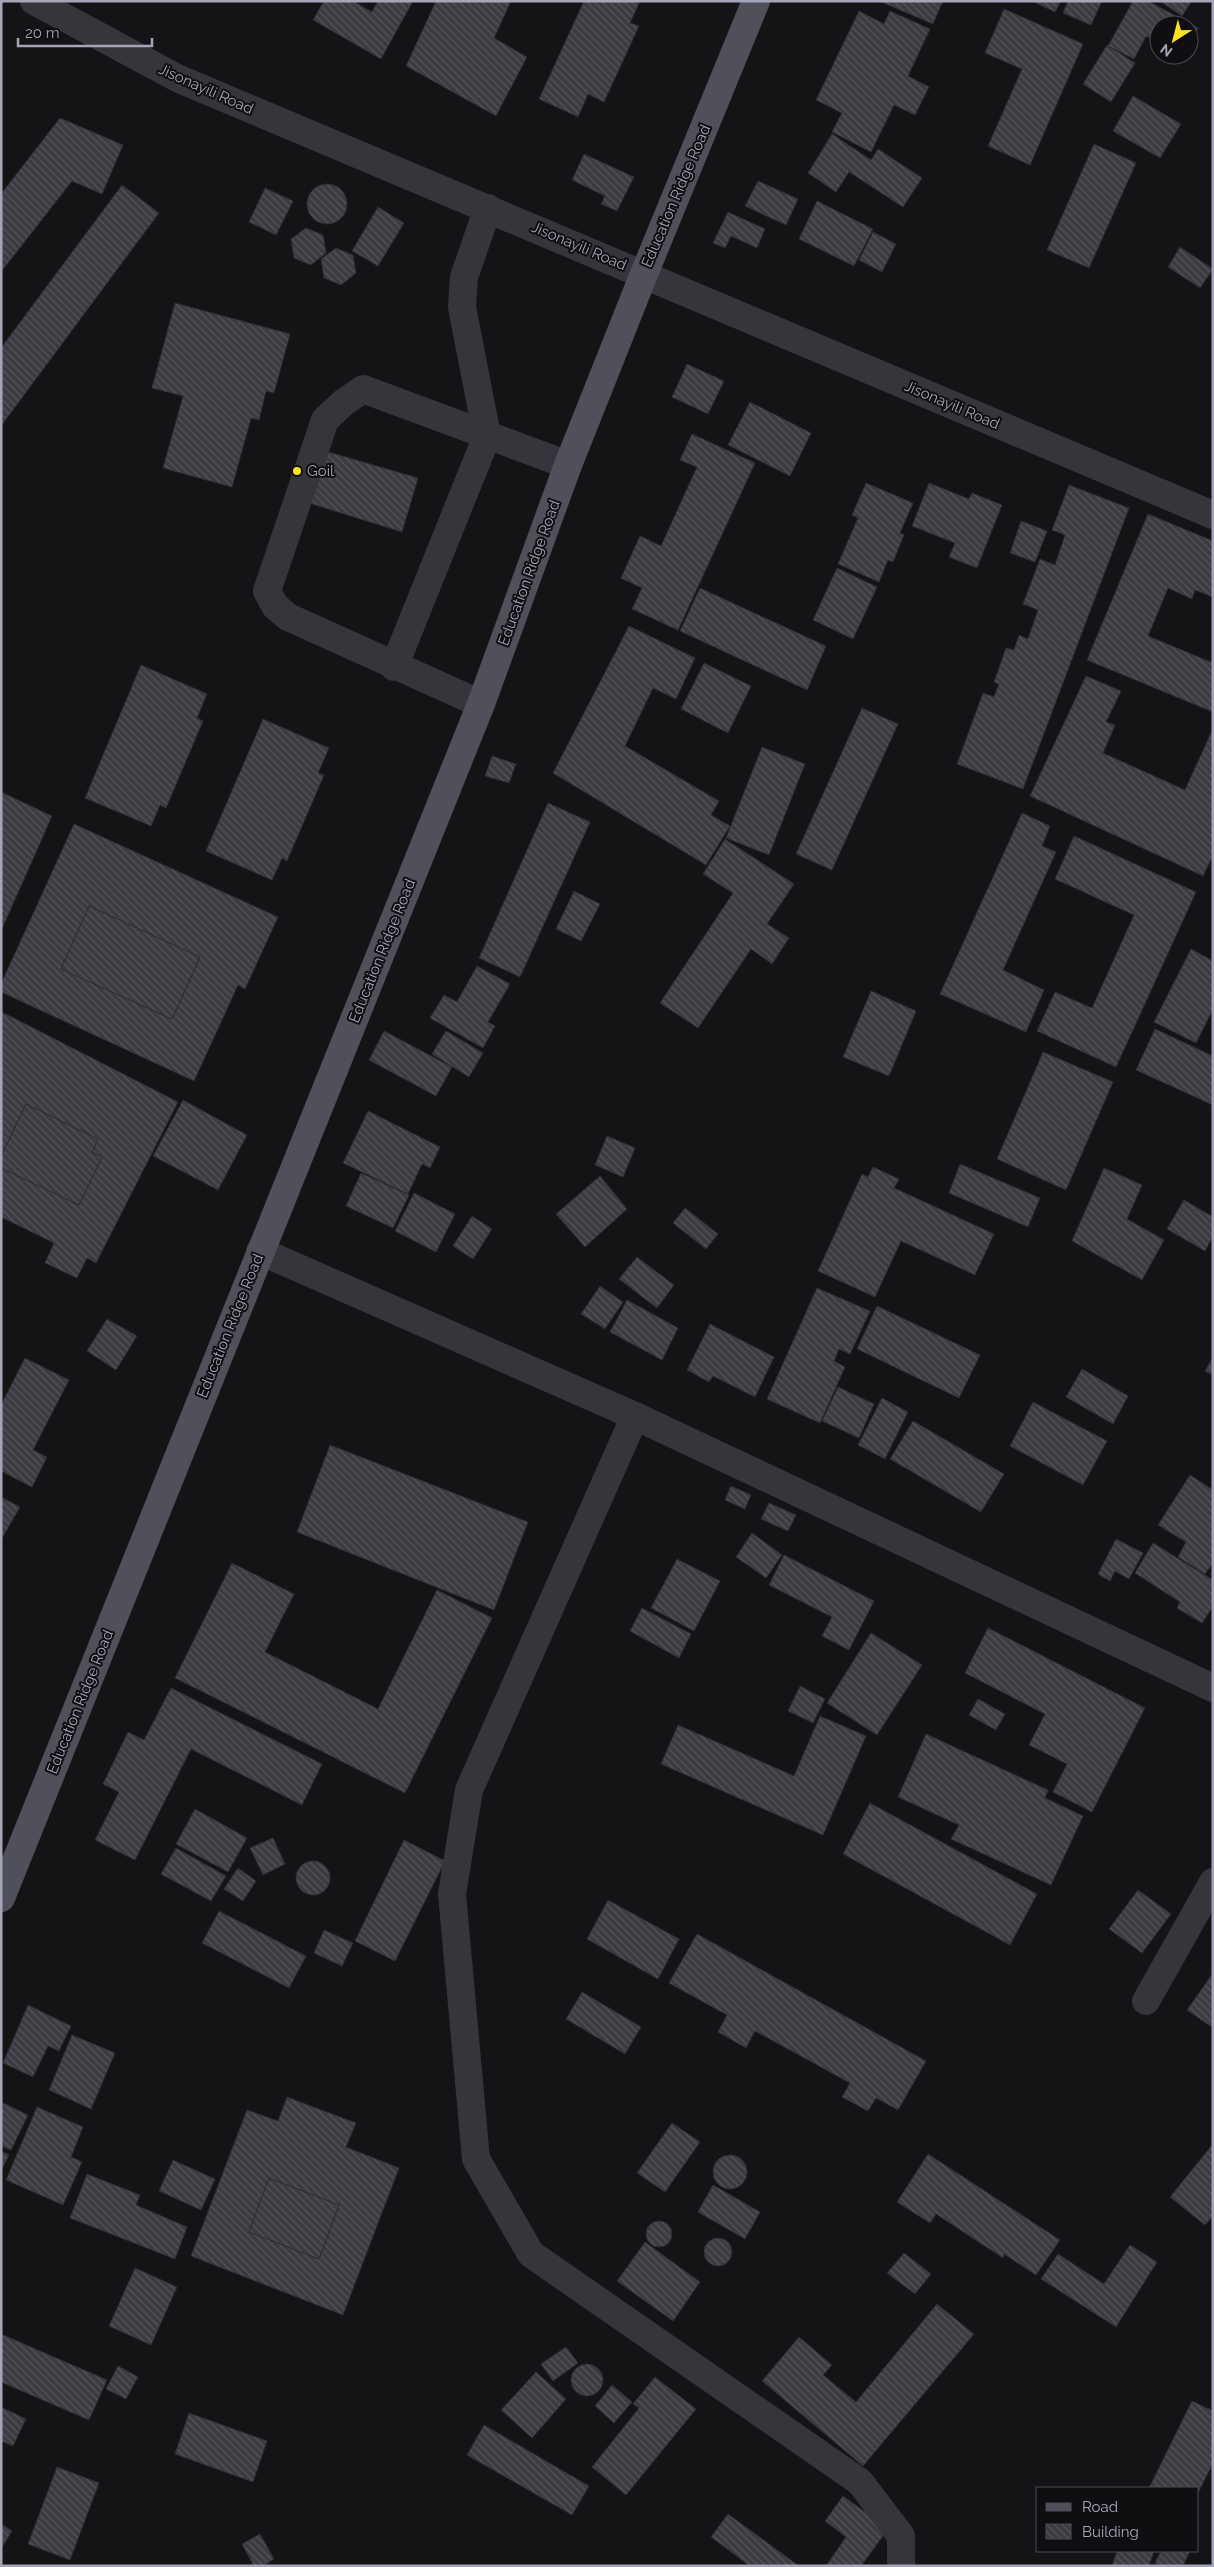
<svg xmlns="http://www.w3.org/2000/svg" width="1214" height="2567" font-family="Raleway,sans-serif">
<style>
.building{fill:url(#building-back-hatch);stroke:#2e2e32;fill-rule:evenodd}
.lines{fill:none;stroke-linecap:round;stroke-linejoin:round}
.minor{stroke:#35353b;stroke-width:28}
.major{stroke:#50505a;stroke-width:28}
.poi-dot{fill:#fee124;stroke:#0f0f11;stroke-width:2}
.labels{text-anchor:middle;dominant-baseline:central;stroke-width:4;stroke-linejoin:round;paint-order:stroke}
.street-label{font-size:15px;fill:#a4a6b7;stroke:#0f0f11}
.poi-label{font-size:15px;fill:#a4a6b7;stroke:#0f0f11;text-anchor:start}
</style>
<defs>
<pattern id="building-back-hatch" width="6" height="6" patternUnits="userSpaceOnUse" patternTransform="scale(1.25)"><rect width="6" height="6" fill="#3b3b41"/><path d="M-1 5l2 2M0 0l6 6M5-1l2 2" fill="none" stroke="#54545a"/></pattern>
</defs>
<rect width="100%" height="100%" fill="#141416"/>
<g class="building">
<path d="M324,1h29l19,11 6,-11h35l-32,58 -68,-39z"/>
<path d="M436,1h75l-17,37 33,19 -31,59 -90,-50z"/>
<path d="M584,1h56l-10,22 9,3 -35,76 -16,-8 -10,23 -39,-18z"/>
<path d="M879,1h64l-10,23z"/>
<path d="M1032,1h29l-6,11z"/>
<path d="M1068,1h34l-11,24 -28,-12z"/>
<path d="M1133,1h15l50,27 -9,18v-21h-30v18l-13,-7 -12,23 -26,-13z"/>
<path d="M1160,1h32l-10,15z"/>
<path d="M1004,9l79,35 -53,121 -42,-19 34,-77 -37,-16z"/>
<path d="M859,11l25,13 6,-13 40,18 -22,47 21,11 -14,28 -21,-10 -23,47 -39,-20 10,-19 -26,-13z"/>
<path d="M1107,45l28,18 -24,39 -28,-18z"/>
<path d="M1133,96l48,28 -21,34 -47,-27z"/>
<path d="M60,118l63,27 -21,49 -30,-13 -71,91v-78z"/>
<path d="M832,134l39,26 7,-11 44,29 -19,29 -54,-35 -13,20 -28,-19z"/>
<path d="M1094,144l42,19 -47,105 -42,-18z"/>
<path d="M584,154l50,23 -17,34 -16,-7 4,-8 -33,-16z"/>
<path d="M758,181l40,18 -12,26 -41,-19z"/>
<circle cx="327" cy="204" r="20"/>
<path d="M122,185l37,28 -158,213v-78z"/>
<path d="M265,188l28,13 -17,34 -27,-13z"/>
<path d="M817,201l56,28 -19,37 -55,-27z"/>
<path d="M378,207l26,16 -26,43 -26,-15z"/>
<path d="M728,212l37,17 -8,19 -26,-12 -6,12 -12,-5z"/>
<path d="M306,228l17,7 3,18 -15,12 -17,-7 -3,-19z"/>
<path d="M873,232l23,12 -14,28 -23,-12z"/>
<path d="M1180,247l33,22 -13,19 -32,-21z"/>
<path d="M336,248l17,7 3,18 -15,12 -17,-7 -3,-19z"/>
<path d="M175,303l115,31 -16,59 -8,-2 -7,29 -8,-2 -19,69 -69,-19 20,-72 -31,-8z"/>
<path d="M687,364l37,17 -16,33 -36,-17z"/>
<path d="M750,402l61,31 -21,43 -62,-31z"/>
<path d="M692,434l63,29 -77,167 -46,-21 10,-21 -21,-10 19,-42 21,10 36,-79 -17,-7z"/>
<path d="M325,451l93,27 -16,54 -93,-29z"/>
<path d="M866,483l47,20 -13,30 4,2 -11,27 -5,-2 -9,22 -41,-18 20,-46 -6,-3z"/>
<path d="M929,483l40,16 3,-6 30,12 -25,63 -28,-11 6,-14 -43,-17z"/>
<path d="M1069,485l60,23 -106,281 -66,-25 26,-71 11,4 5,-13 -5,-2 12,-34 8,2 5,-15 9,4 10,-29 -15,-6 17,-45 15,6 10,-30 -13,-5z"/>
<path d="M1148,514l65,27v56l-18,-7 -3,9 -24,-11 -20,48 65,27v49l-126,-52z"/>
<path d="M1021,521l26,10 -12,31 -25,-9z"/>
<path d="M837,568l40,19 -24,52 -40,-19z"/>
<path d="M700,588l126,58 -19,44 -127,-59z"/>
<path d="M629,626l66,32 -19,41 -23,-11 -28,58 94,55 -8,14 19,11 -24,39 -153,-92z"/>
<path d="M704,663l47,23 -23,47 -47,-24z"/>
<path d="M141,665l66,29 -10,24 6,3 -37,87 -6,-3 -9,21 -66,-28z"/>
<path d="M1086,676l35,15 -15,31 9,3 -12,28 82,37 26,-57h2v122l-10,21 -173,-80z"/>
<path d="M862,708l36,16 -66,146 -36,-16z"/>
<path d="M263,719l66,29 -11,25 6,2 -37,86 -5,-3 -10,22 -66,-29z"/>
<path d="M762,747l43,17 -36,91 -43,-17z"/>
<path d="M492,756l24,8 -7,19 -24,-7z"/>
<path d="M1,792l51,24 -51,115z"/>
<path d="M548,803l42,19 -70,155 -41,-19z"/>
<path d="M1022,813l28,13 -8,20 14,6 -53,118 41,20 -18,42 -86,-38z"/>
<path d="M74,824l204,93 -33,72 -7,-4 -44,96 -193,-89v-8zM89,906l111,51 -28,62 -111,-50z"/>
<path d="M1074,836l122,56 -80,175 -79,-36 18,-39 37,16 42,-93 -79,-36z"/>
<path d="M725,839l69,45 -27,40 22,14 -17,26 -21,-15 -53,79 -38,-25 73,-110 -30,-19z"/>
<path d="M574,891l26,13 -19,37 -25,-12z"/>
<path d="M89,906l111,51 -28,62 -111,-50z"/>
<path d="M1191,949l22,12v48l-17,34 -42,-21z"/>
<path d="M477,966l33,18 -22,38 7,4 -12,22 -53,-30 14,-23 13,7z"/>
<path d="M871,991l45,20 -27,65 -46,-19z"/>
<path d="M2,1012l176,90 -82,161 -9,-5 -10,20 -32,-15 9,-20 -53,-26v-49l78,37 23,-48 -10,-5 6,-13 -72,-35 -25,53z"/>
<path d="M1155,1029l58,27v49l-77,-35z"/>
<path d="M384,1031l68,36 -16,29 -67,-36z"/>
<path d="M446,1031l37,22 -14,24 -37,-23z"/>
<path d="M1043,1052l70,30 -47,108 -69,-31z"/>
<path d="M183,1100l64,35 -29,55 -65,-34z"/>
<path d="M26,1104l72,35 -6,13 10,5 -23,48 -78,-37v-11z"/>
<path d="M368,1111l72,36 -10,21 -8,-4 -14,30 -65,-31z"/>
<path d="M607,1136l28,12 -12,29 -28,-12z"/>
<path d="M960,1164l80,34 -12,29 -79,-34z"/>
<path d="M873,1167l26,12 -5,9 100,46 -19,41 -74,-34 -26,56 -57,-26 44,-97 6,3z"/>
<path d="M1104,1168l38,17 -15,34 37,21 -22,40 -70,-39z"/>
<path d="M361,1173l48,22 -16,33 -47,-22z"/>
<path d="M600,1176l27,33 -42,38 -29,-33z"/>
<path d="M414,1193l41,21 -19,38 -41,-21z"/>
<path d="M1184,1200l29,17v19l-8,15 -38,-22z"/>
<path d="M685,1208l33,26 -12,15 -33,-26z"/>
<path d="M472,1216l20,13 -19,30 -20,-13z"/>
<path d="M637,1257l37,28 -17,23 -38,-29z"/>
<path d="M600,1286l23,16 -18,27 -24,-15z"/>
<path d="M817,1288l53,23 -20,43 -11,-5 -5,12 11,6 -25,56 -53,-24z"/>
<path d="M627,1300l51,28 -16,32 -52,-28z"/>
<path d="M877,1306l103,49 -21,43 -102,-49z"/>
<path d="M107,1319l30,17 -21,34 -29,-19z"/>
<path d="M710,1324l64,33 -19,40 -42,-21 -4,6 -22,-12z"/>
<path d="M1213,1357v18l-8,-4z"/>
<path d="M25,1358l44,22 -36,70 14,7 -15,30 -31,-16v-66z"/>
<path d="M1082,1369l46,27 -15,28 -47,-27z"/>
<path d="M838,1387l36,17 -15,34 -37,-17z"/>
<path d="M882,1398l26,14 -23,47 -27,-14z"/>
<path d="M1033,1402l74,39 -24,44 -73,-39z"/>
<path d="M913,1421l91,53 -23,38 -91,-53z"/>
<path d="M330,1445l198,77 -34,88 -197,-78z"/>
<path d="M1190,1475l23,15v73l-8,11 -27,-17 8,-15 -28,-17z"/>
<path d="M731,1486l20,9 -6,14 -20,-9z"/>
<path d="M1,1497l19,10 -19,33z"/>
<path d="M769,1503l27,12 -8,16 -27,-12z"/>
<path d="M752,1533l30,22 -16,23 -30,-21z"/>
<path d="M1116,1539l27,14 -14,26 -14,-8 -5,10 -12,-7z"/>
<path d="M1153,1543l60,37v26l-11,17 -25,-15 3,-6 -45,-29z"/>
<path d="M784,1555l90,46 -25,49 -27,-14 10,-19 -63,-32z"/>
<path d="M677,1559l43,22 -26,50 -43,-23z"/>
<path d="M232,1563l62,31 -29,58 113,57 59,-119 55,28 -87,175 -230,-115z"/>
<path d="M642,1608l49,26 -12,24 -49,-27z"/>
<path d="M988,1628l157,80 -53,104 -39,-20 14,-28 -38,-19 16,-31 -80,-41z"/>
<path d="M871,1633l51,32 -45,70 -50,-32z"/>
<path d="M800,1686l25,13 -12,24 -25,-12z"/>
<path d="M171,1688l151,76 -20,41 -111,-56 -56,111 -40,-20 24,-48 -16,-8 25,-52 16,8z"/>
<path d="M978,1699l27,15 -9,16 -27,-15z"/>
<path d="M820,1716l46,20 -43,99 -162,-71 17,-39 116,51z"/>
<path d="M926,1734l122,56 -3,8 38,18 -32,69 -100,-46 8,-14 -61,-28z"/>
<path d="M870,1803l167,91 -27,51 -167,-91z"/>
<path d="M195,1809l52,29 -19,34 -52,-28z"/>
<path d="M273,1838l12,26 -22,11 -13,-27z"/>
<path d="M404,1840l41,21 -50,100 -40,-20z"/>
<path d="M176,1848l50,28 -15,25 -50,-27z"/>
<circle cx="313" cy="1878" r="17"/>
<path d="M238,1868l18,13 -13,20 -19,-12z"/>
<path d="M1138,1890l33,24 -29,39 -33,-24z"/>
<path d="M608,1900l71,39 -21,40 -71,-40z"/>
<path d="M219,1911l87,45 -17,32 -87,-45z"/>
<path d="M324,1930l29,13 -11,23 -28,-13z"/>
<path d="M697,1934l229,127 -28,49 -22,-12 -8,13 -26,-14 8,-14 -95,-52 -9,17 -28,-16 9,-17 -58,-32z"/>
<path d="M1213,1973v55l-26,-18z"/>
<path d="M582,1992l59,35 -16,27 -59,-35z"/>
<path d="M28,2005l43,21 -12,25 -11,-5 -15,31 -30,-14z"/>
<path d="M72,2035l43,18 -24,56 -42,-19z"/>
<path d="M287,2097l69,26 -10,24 53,21 -56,147 -152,-59 56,-146 31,11zM269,2178l70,27 -20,54 -70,-27z"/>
<path d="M1,2102l27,13 -17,35 -10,-4z"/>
<path d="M37,2107l46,20 -12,30 11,5 -19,43 -57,-25z"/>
<path d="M672,2123l28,19 -35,50 -28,-19z"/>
<path d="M1213,2144v72l-8,9 -35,-28z"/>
<path d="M1,2151l8,4 -8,16z"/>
<path d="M928,2154l132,86 -24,35 -32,-21 -1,4 -67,-44 -6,9 -33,-21z"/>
<circle cx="730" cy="2172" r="17"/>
<path d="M173,2160l42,19 -14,31 -42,-19z"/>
<path d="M87,2174l53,21 -4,10 51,22 -12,32 -105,-41z"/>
<path d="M269,2178l70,27 -20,54 -70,-27z"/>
<path d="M713,2185l47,27 -15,27 -47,-27z"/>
<circle cx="659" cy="2234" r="13"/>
<circle cx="718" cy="2252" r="14"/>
<path d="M645,2242l55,40 -27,39 -56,-40z"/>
<path d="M1130,2245l27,17 -41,65 -75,-48 17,-25 46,30z"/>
<path d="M904,2253l27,21 -16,20 -28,-21z"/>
<path d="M135,2268l42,19 -26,58 -42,-19z"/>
<path d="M937,2304l37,30 -111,132 -101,-85 37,-44 33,28 -9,10 33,27z"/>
<path d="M1,2334l106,46 -18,40 -88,-38z"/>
<path d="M566,2347l12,16 -25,18 -12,-17z"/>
<circle cx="587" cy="2380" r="16"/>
<path d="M118,2366l20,11 -12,22 -20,-10z"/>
<path d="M536,2372l30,27 -34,39 -31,-28z"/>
<path d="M655,2377l41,32 -70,86 -34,-28 47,-59 -6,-4z"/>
<path d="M612,2385l20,17 -18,21 -19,-17z"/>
<path d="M1192,2401l21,10v52l-15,30v-5h-49z"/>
<path d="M1,2407l25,12 -13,27 -12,-5z"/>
<path d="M189,2413l78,28 -14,41 -78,-28z"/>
<path d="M484,2425l105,61 -17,29 -105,-60z"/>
<path d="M57,2467l42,16 -29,77 -42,-16z"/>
<path d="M843,2496l45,33 -27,37h-35l20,-29 -21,-16z"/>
<path d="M728,2514l71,52h-49l-39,-29z"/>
<path d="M1,2524l11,7 -11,18z"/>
<path d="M260,2534l14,25 -11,7h-9l-12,-22z"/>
<path d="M1117,2551h37l-5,15h-37z"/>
<path d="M1161,2551h29l-7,15h-23l-5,-3z"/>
</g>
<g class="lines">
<g class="minor">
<path d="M34,1l143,77 1036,437"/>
<path d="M394,667l93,-231 -25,-129 2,-30 24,-69"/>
<path d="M481,704l-193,-87 -13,-11 -8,-15 58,-171 18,-17 20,-14 205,76"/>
<path d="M260,1251l375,165 578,272"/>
<path d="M635,1416l-166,374 -17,104 24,265 55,95 329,228 41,54v30"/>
<path d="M1146,2001l67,-119"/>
</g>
<path class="major" d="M1,1898l480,-1194 87,-239 76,-191 112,-273"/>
</g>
<circle class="poi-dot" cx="297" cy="471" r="5"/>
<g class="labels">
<g class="street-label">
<text transform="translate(206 89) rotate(24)">Jisonayili Road</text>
<text transform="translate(676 196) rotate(-67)">Education Ridge Road</text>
<text transform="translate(579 246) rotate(23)">Jisonayili Road</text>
<text transform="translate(952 405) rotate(23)">Jisonayili Road</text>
<text transform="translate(529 573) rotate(-70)">Education Ridge Road</text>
<text transform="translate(382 951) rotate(-68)">Education Ridge Road</text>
<text transform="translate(230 1326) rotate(-68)">Education Ridge Road</text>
<text transform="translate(80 1702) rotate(-68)">Education Ridge Road</text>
</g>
<g class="poi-label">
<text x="307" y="471">Goil</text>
</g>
</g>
<rect width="1214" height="2567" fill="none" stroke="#a4a6b7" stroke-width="5"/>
<rect x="1036" y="2487" width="162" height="65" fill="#0f0f11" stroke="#4b4b53"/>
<rect x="1046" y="2503" width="25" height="8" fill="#50505a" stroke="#4b4b53"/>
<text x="1082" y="2512" font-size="15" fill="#a4a6b7">Road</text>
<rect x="1046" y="2524" width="25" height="15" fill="url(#building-back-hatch)" stroke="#4b4b53"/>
<text x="1082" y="2537" font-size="15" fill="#a4a6b7">Building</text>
<g transform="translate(1174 40) rotate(216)"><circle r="24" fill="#0f0f11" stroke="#4b4b53"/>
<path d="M0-4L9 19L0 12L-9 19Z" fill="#fee124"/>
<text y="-8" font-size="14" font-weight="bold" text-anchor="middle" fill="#a4a6b7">N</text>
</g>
<path d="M18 38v8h134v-8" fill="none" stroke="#a4a6b7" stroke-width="2.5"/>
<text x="25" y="38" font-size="15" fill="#a4a6b7" stroke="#0f0f11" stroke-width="4" paint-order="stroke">20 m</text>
</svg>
